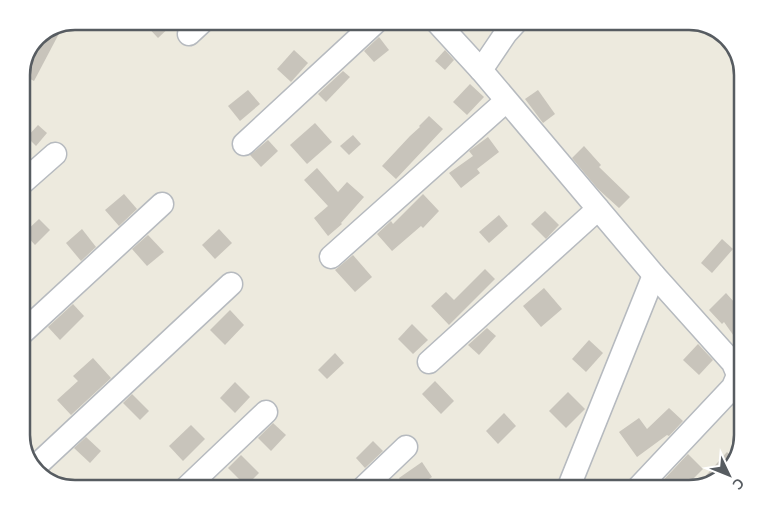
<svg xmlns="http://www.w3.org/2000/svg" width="764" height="510" font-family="Mulish,sans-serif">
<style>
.building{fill:#c8c4bb}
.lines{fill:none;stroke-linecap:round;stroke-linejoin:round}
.minor-casing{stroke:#b6babf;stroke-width:25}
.minor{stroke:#fff;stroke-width:22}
.rim{fill:none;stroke:#575c61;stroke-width:2.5}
</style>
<rect width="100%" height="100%" fill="#edeade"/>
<g class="building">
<path d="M142,21h34l-18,17z"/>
<path d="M63,26l-29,55 -13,-7 18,-39z"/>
<path d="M379,37l10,13 -15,12 -10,-11z"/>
<path d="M294,50l14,13 -17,19 -14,-13z"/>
<path d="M445,50l9,10 -9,10 -10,-9z"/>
<path d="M343,71l7,6 -24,25 -8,-8z"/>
<path d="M470,84l14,13 -17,18 -14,-13z"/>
<path d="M248,90l12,14 -20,17 -12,-15z"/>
<path d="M538,90l17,24 -12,9 -18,-24z"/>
<path d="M429,116l14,13 -47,50 -14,-13 28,-30 10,-9 -1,-1z"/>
<path d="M315,123l17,19 -25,22 -17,-19z"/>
<path d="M38,125l9,8 -11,13 -9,-9z"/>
<path d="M353,135l8,9 -12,11 -9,-9z"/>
<path d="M488,137l11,15 -22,17 3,4 -19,15 -12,-15 24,-17 -4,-5z"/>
<path d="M268,140l10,11 -17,16 -11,-12z"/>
<path d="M584,146l17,19 -2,2 31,30 -11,11 -21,-19 -26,-31z"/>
<path d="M317,168l21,24 9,-10 17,15 -23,26 1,1 -14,12 -14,-18 14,-12 -24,-26z"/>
<path d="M124,194l13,15 -18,17 -14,-16z"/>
<path d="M423,194l16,17 -16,17 -2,-2 -29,25 -15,-17 14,-13 2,3z"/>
<path d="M545,211l14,14 -13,14 -15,-15z"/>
<path d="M499,215l9,11 -19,17 -10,-11z"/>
<path d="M39,219l11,11 -15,15 -11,-12z"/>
<path d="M82,229l14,18 -15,14 -15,-18z"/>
<path d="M219,229l13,14 -17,16 -13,-14z"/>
<path d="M148,235l16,17 -17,14 -15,-17z"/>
<path d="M722,239l11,10 -21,24 -11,-10z"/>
<path d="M353,255l19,22 -17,15 -20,-22z"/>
<path d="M485,269l10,10 -46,46 -18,-19 15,-14 8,8z"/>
<path d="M544,288l18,21 -21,18 -18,-21z"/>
<path d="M726,293l17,19v37l-19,-27 -2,2 -13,-14z"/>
<path d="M73,304l11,12 -24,24 -12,-13z"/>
<path d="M230,310l14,15 -19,20 -15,-15z"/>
<path d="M412,324l16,16 -15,14 -15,-15z"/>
<path d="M487,328l9,8 -17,19 -11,-10z"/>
<path d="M589,340l14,13 -17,19 -14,-13z"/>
<path d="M698,344l15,16 -14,15 -16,-15z"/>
<path d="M335,353l9,10 -17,16 -9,-9z"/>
<path d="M93,358l18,20 -40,37 -14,-15 21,-19 -5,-5z"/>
<path d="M435,381l19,20 -13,13 -19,-20z"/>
<path d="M235,382l15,15 -15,16 -15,-15z"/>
<path d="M568,392l17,17 -19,19 -17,-17z"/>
<path d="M132,394l17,17 -9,9 -17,-17z"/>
<path d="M669,408l14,13 -14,15 -2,-1 -30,22 -18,-25 20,-14 8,11z"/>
<path d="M504,413l12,13 -18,18 -12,-13z"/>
<path d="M273,423l13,12 -15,16 -13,-13z"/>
<path d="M191,425l14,14 -22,22 -14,-15z"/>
<path d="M86,437l15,14 -11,12 -16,-15z"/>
<path d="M373,441l10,10 -18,17 -9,-10z"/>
<path d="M727,452l8,8 -1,5 -32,17 -1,-1z"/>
<path d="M688,454l15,15 -20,20h-28z"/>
<path d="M241,455l18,18 -13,13 -18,-18z"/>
<path d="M422,462l10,15 -18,12h-7l-8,-11z"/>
</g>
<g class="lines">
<defs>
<g id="minor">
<path d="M436,21l45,49 173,205 79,88 5,12 -5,12 -96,102"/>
<path d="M189,34l14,-13"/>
<path d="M481,70l25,-37 11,-12"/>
<path d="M244,144l133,-123"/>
<path d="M21,184l34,-30"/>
<path d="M331,257l175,-156"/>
<path d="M21,334l141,-130"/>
<path d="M429,362l169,-153"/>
<path d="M37,465l194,-181"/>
<path d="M185,489l81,-77"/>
<path d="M362,489l44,-42"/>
<path d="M568,489l86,-214"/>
</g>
</defs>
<use href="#minor" class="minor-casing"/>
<use href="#minor" class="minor"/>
</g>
<path d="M0 0H764V510H0ZM75 30H689A45 45 0 0 1 734 75V435A45 45 0 0 1 689 480H75A45 45 0 0 1 30 435V75A45 45 0 0 1 75 30Z" fill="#fff" fill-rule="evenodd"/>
<path class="rim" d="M75 30H689A45 45 0 0 1 734 75V435A45 45 0 0 1 689 480H75A45 45 0 0 1 30 435V75A45 45 0 0 1 75 30Z"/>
<g transform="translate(729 475) rotate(133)" stroke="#ffffff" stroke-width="4" paint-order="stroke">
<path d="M0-4L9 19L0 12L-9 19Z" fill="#575c61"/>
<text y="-8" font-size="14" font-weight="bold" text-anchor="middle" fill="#575c61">С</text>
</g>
</svg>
